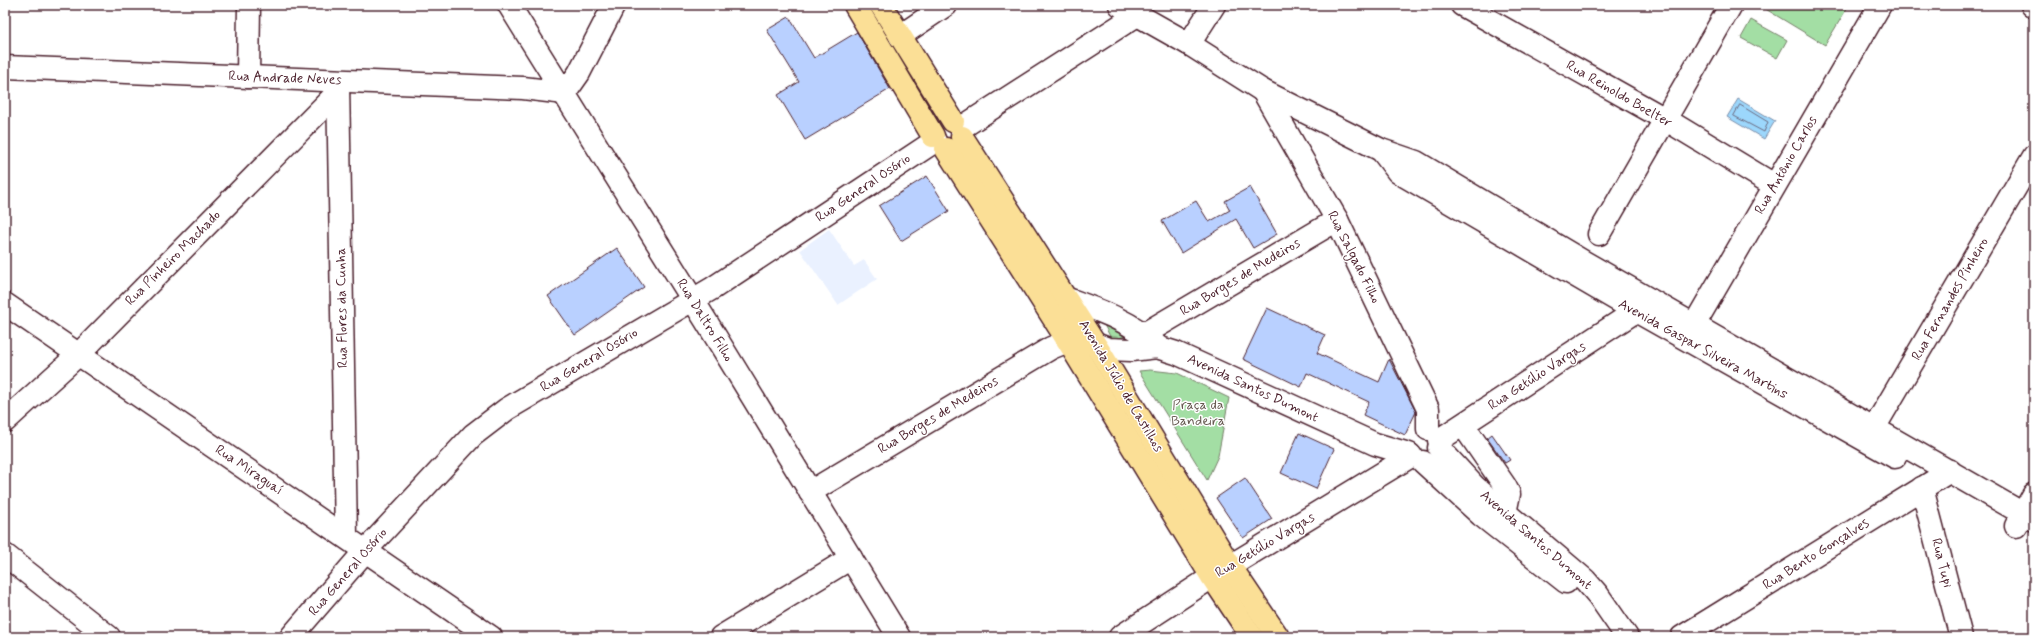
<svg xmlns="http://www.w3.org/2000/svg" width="2039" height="642" font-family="Mynerve,sans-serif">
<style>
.built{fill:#eaf1ff}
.green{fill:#a3dea4;stroke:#767e68}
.water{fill:#9cd7fc;stroke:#7b8da8}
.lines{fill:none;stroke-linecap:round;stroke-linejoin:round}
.shore{stroke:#6b697f;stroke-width:1}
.building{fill:#b9d0ff;stroke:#4a1f2b}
.minor-casing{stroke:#4a1f2b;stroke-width:25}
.major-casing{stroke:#4a1f2b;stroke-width:25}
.minor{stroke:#fff;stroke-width:22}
.major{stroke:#fbdf96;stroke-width:22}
.labels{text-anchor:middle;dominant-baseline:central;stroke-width:3;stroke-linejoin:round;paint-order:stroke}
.street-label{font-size:14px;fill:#4a1f2b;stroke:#fff}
.park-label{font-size:14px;fill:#65584f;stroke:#fff}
</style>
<rect width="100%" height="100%" fill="#fff"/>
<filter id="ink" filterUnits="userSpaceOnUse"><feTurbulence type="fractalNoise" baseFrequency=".025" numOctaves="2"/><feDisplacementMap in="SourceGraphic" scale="8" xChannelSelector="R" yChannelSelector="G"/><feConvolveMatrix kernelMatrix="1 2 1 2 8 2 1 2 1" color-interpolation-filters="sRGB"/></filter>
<g filter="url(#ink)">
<path class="built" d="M829,229l25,37 10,-6 13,19 -39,26 -38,-55z"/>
<g class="green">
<path d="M1759,5h90l-24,40z"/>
<path d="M1751,20l36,20 -10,18 -36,-20z"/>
<path d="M1103,323l26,12 -17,5z"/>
<path d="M1150,370l27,3 52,25 -11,58 -11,24 -68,-109z"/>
</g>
<path class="water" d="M1738,99l37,22 -11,18 -37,-22z"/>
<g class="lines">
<path class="shore" d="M1740,105l28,17 -4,10 -30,-16z"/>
</g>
<g class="building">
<path d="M789,17l25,41 43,-26 33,57 -85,51 -27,-45 21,-13 -32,-52z"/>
<path d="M927,176l22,35 -48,30 -22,-35z"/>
<path d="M1250,187l27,47 -24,14 -17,-29 -55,34 -19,-32 34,-20 13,21 21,-12 -5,-9z"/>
<path d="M617,248l27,39 -69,48 -27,-39z"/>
<path d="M1267,308l58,27 -8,18 62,29 10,-23 27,53 -11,23 -42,-20 6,-13 -62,-29 -6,14 -58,-28z"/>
<path d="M1299,433l35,16 -18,40 -35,-16z"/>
<path d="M1492,434l18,26 -5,3 -18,-25z"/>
<path d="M1245,478l27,41 -29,19 -27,-40z"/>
</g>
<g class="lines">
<defs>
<g id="minor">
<path d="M509,5l197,316 193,316"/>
<path d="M1120,5l69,39 74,47 118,59 35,12 168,100 450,258"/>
<path d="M1462,5l203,114 109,66"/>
<path d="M2032,5l2,1"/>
<path d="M900,36l46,-31"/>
<path d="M1189,44l25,-39"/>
<path d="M5,67l518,21 42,5 14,-20 35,-68"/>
<path d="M248,77l1,-72"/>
<path d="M338,83l8,453"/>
<path d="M1263,91l74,129 91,189v20"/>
<path d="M961,128l176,-113"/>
<path d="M1382,151l16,21 238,139 259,146"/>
<path d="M1599,234l132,-229"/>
<path d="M1068,299c30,11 63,22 87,45"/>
<path d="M5,304l486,333"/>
<path d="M1694,325l186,-320"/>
<path d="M1144,334l193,-114"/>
<path d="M5,421l74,-67 259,-262"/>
<path d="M1463,425l42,61 4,8 -4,19"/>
<path d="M1439,440l197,-129"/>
<path d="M1867,440l167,-284"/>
<path d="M1439,448l36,39 110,93 13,15 29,42"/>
<path d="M1423,462l58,53 85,67"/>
<path d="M1922,488l39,149"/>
<path d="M810,492l241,-144 17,-7 12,-3 28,11 23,1 26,-3 19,6 199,91 34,10"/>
<path d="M2016,526l18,-32"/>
<path d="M5,555l104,82"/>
<path d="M291,637l75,-87 107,-115 34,-26 206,-121 222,-147"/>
<path d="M721,637l130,-79"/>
<path d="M1120,637l92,-60 199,-121"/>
<path d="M1682,637l268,-166"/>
</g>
<g id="major">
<path d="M855,5l78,131"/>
<path d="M881,5l72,116"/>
<path d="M962,137l138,215 130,214 48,71"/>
<path d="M946,149l122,192 144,236 40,60"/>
</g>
</defs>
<use href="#minor" class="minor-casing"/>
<use href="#major" class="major-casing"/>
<use href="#minor" class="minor"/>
<use href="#major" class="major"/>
</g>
</g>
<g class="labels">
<g class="street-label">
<text transform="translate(285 78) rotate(2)">Rua Andrade Neves</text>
<text transform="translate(1619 94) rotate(30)">Rua Reinoldo Boelter</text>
<text transform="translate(1786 165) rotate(-60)">Rua Antônio Carlos</text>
<text transform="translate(863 188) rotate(-34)">Rua General Osório</text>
<text transform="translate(1354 257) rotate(63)">Rua Salgado Filho</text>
<text transform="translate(173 258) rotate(-45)">Rua Pinheiro Machado</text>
<text transform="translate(1240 277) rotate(-31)">Rua Borges de Medeiros</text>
<text transform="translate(1950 299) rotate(-60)">Rua Fernandes Pinheiro</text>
<text transform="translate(342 308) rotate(-91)">Rua Flores da Cunha</text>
<text transform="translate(705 320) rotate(58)">Rua Daltro Filho</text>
<text transform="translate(1703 349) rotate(29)">Avenida Gaspar Silveira Martins</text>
<text transform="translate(589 360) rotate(-31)">Rua General Osório</text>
<text transform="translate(1537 376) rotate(-33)">Rua Getúlio Vargas</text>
<text transform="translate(1121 386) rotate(59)">Avenida Júlio de Castilhos</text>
<text transform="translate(1253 388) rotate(25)">Avenida Santos Dumont</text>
<text transform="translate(938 415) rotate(-31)">Rua Borges de Medeiros</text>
<text transform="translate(249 470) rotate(34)">Rua Miraguaí</text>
<text transform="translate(1536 540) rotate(41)">Avenida Santos Dumont</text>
<text transform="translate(1265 545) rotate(-31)">Rua Getúlio Vargas</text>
<text transform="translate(1816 554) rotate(-32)">Rua Bento Gonçalves</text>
<text transform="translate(1942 563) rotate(76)">Rua Tupi</text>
<text transform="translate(348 572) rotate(-49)">Rua General Osório</text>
</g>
<g class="park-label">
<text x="1198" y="405">Praça da<tspan x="1198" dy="16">Bandeira</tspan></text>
</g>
</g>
<rect width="2039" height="642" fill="none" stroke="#fff" stroke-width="20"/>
<rect x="10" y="10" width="2019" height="622" fill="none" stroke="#4a1f2b" stroke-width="1.5" filter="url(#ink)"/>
</svg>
